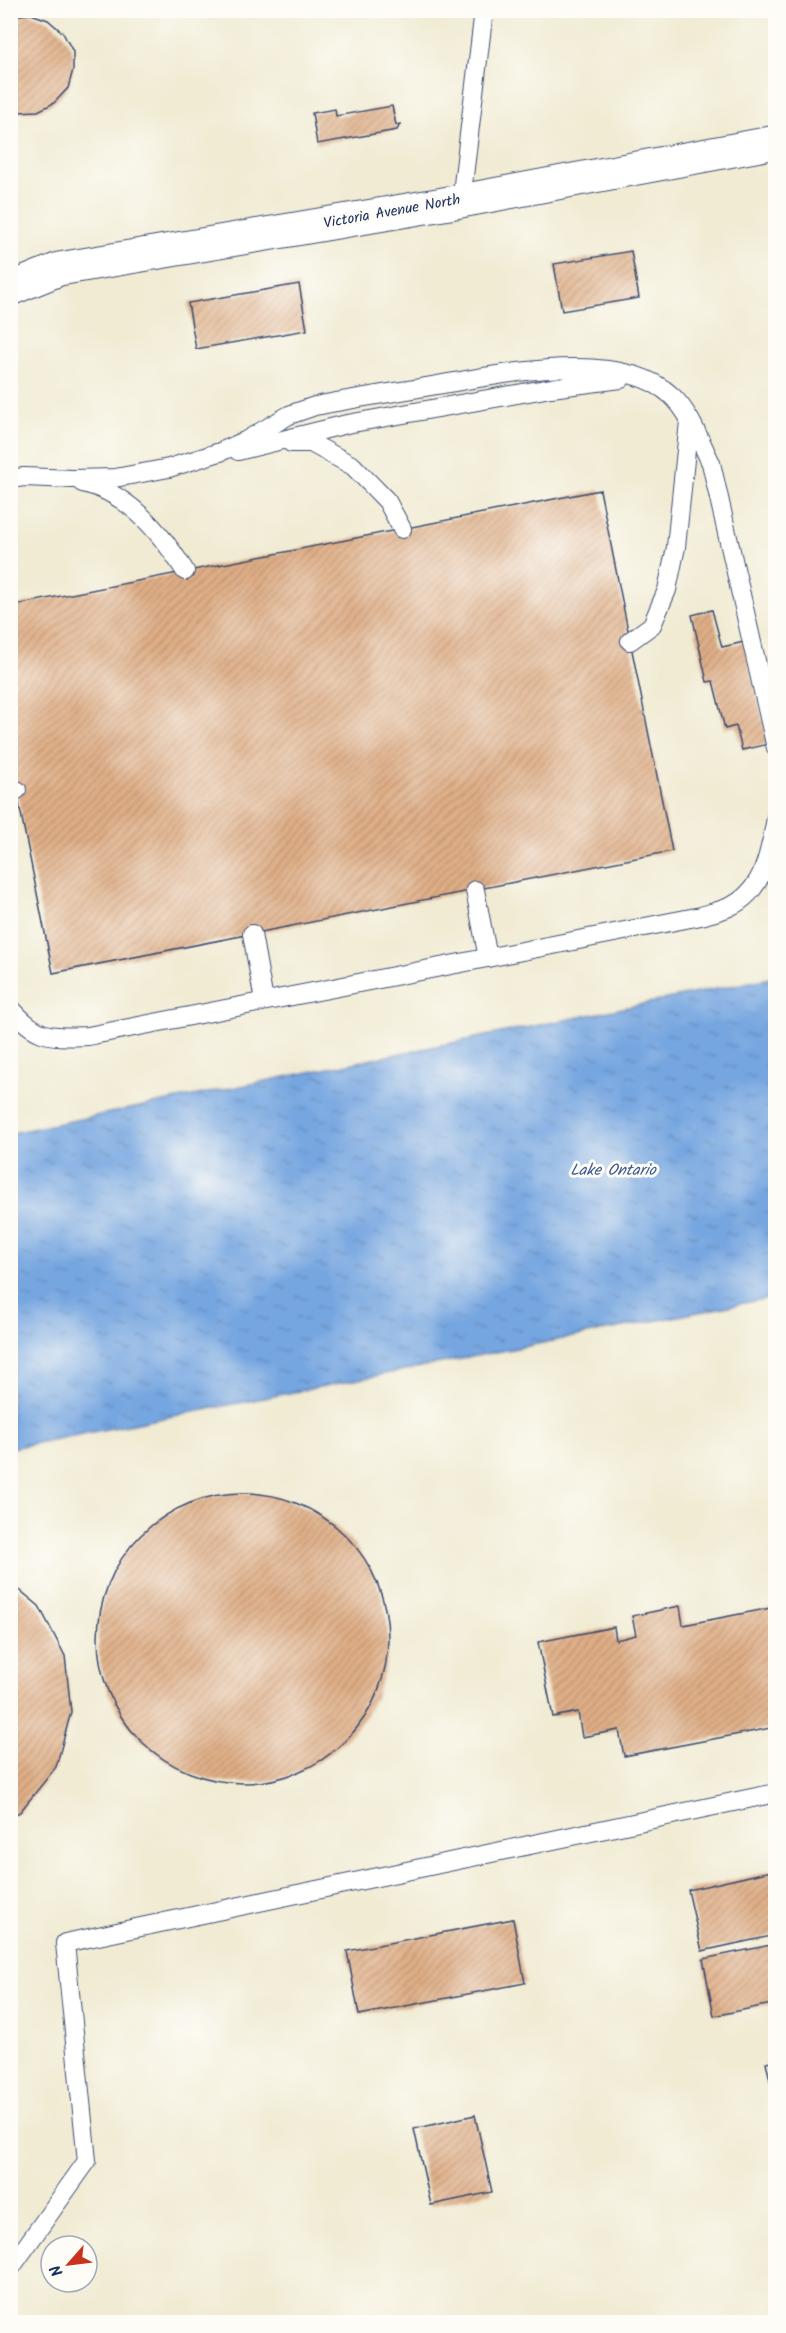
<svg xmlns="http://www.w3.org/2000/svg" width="786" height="2333" font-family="Kalam,sans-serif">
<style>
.water{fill:url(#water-ripples);stroke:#486a9f;stroke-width:1.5}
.building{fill:url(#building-hatch)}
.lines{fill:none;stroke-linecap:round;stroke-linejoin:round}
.lane-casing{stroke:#3b4b70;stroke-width:20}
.street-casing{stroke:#3b4b70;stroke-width:35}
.lane{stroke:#fff;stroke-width:18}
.street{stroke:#fff;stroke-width:33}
.labels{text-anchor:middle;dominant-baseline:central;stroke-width:6;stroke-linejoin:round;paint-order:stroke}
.street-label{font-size:15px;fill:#1b2f5e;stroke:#fdfcf7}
.water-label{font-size:16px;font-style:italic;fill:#3b598c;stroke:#fdfcf7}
</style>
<defs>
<pattern id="water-ripples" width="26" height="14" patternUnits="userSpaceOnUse" patternTransform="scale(1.5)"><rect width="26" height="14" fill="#76a6e0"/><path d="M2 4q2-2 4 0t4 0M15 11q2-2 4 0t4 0" fill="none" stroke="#6088b9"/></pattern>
<pattern id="building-hatch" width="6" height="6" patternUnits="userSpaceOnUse" patternTransform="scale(1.5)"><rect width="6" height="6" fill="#e0af86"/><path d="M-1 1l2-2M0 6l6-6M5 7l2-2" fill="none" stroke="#b58f71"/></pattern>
</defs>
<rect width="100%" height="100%" fill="#fdfcf7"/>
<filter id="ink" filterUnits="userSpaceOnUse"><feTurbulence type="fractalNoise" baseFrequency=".0167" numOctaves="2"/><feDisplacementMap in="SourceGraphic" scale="12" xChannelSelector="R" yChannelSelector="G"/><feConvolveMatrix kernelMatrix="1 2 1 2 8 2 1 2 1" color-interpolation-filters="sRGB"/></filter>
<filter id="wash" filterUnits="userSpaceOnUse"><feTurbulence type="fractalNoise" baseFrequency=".008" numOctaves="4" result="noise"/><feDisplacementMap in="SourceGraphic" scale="24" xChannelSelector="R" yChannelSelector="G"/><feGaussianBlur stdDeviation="1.35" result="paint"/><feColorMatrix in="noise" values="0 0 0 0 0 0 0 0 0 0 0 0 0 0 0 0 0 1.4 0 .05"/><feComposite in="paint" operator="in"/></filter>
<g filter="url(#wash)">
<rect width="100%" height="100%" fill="#f1ebd3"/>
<path class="water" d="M775,977v320l-764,151v-315z"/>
<g id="blocks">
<g class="building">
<path d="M31,14l17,6 15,13 10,19v18l-5,18 -14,15 -16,8 -20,1 -8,-2v-94z"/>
<path d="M392,106l4,19 4,-1 -3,6 -80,14 -5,-31 23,-4 1,7z"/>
<path d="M631,251l8,47 -77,13 -8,-47z"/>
<path d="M299,284l8,46 -111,19 -8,-46z"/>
<path d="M600,490l72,361 -619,122 -43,-214v-153z"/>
<path d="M712,610l10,37 22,-5 25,102 -27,6 -6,-24 -11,3 -12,-48 -6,1 -15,-67z"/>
<circle cx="243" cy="1638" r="145"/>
<path d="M10,1582l29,24 26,50 6,56 -15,55 -36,45 -10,5z"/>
<path d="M680,1606l3,19 93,-18v120l-152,29 -5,-26 -37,7 -4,-25 -25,5 -15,-75 76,-15 2,13 20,-5 -4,-19z"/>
<path d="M776,1870v65l-74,16 -14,-61z"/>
<path d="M513,1919l12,64 -166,32 -12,-64z"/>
<path d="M776,1944v59l-62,13 -11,-57z"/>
<path d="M776,2060v43h-1l-9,-41z"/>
<path d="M475,2115l17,77 -61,13 -17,-76z"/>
</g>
</g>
</g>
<g filter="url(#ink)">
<use href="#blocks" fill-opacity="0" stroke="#3b4b70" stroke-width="1.5"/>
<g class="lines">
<defs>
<g id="lane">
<path d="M461,201l23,-191"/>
<path d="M291,443h20l42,23 34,35 15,28"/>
<path d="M238,451l109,-27 204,-36 70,-9"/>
<path d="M10,479l14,-2 48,2 43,-1 54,-10 51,-16 25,-11 44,-26 26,-9c41,-8 81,-14 122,-21 63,-10 183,-38 235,11 18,17 28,45 39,67l65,285"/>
<path d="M82,483c46,9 80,51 103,88"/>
<path d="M630,641l22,-16 15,-35 9,-43 13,-126"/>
<path d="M10,792l7,-2"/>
<path d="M475,890l13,68"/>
<path d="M252,934l12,67"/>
<path d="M10,1007c27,32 39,30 78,29l613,-120c9,-3 19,-5 28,-9 35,-15 41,-56 47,-89"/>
<path d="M10,2269l77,-108 -22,-218 711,-150"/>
</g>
<path id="street" d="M10,289l49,-20 402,-68 315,-59"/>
</defs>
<use href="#lane" class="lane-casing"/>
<use href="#street" class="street-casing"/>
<use href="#lane" class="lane"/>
<use href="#street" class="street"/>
</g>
</g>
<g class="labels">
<g class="street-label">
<text transform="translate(392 212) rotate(-10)">Victoria Avenue North</text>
</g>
<g class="water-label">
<text x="613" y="1170">Lake Ontario</text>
</g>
</g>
<rect width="786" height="2333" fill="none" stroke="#fdfcf7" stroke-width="36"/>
<g transform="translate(69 2264) rotate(242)"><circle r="28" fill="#fdfcf7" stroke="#a3aaba" stroke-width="1.5"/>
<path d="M0-4.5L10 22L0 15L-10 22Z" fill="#c8321e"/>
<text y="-9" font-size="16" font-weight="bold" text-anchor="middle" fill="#1b2f5e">N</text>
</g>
</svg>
